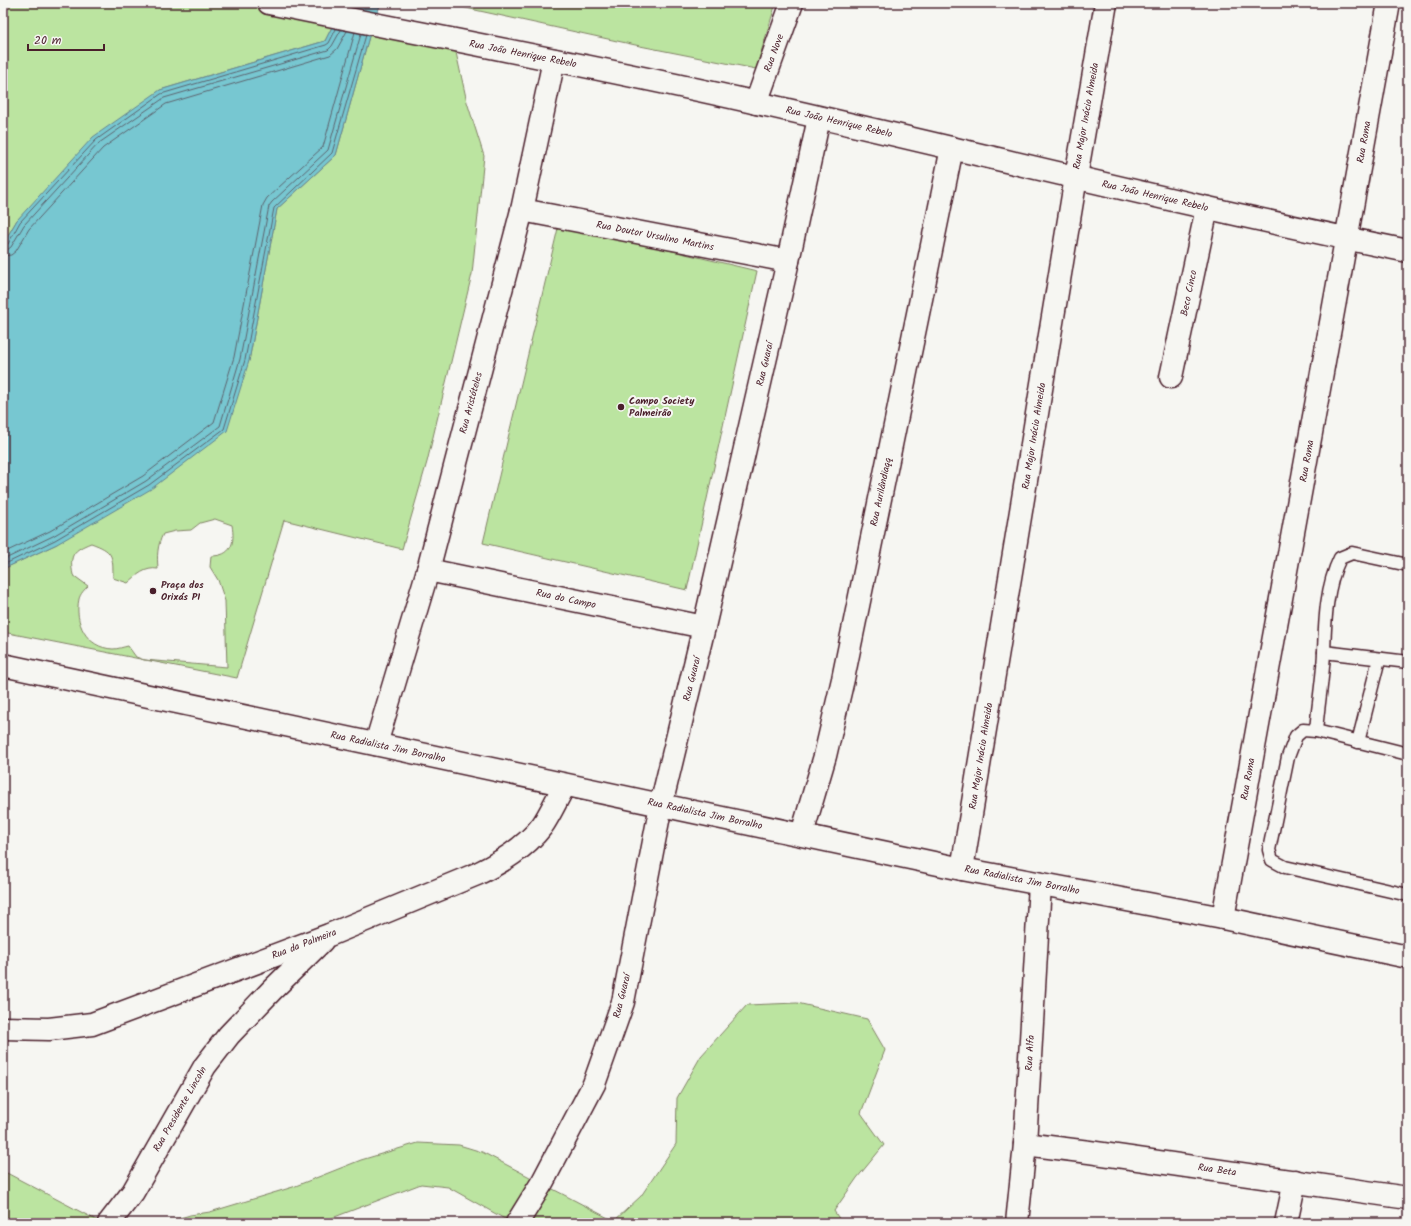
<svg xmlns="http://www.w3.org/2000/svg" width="1411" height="1226" font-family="Kalam,sans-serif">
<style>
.green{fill:#bbe4a0;stroke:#828266;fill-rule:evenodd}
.water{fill:#77c7d1;stroke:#65848f}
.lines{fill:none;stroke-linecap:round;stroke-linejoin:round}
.shore{stroke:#5c626d;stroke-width:1}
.service-casing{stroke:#4a1f2b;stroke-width:15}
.minor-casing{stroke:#4a1f2b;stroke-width:25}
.service{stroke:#f6f6f2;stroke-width:12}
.minor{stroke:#f6f6f2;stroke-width:22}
.poi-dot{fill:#4a1f2b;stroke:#f6f6f2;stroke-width:1.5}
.labels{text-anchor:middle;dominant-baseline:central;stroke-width:4;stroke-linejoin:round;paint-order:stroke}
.street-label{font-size:10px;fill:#4a1f2b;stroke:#f6f6f2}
.poi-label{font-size:10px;font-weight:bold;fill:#4a1f2b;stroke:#f6f6f2;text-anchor:start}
</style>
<rect width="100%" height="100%" fill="#f6f6f2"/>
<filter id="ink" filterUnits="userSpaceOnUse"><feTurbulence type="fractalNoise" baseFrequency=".025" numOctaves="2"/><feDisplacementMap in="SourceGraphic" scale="8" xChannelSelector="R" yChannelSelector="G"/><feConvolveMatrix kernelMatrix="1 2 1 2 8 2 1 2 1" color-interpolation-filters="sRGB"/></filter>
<g filter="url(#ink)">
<g class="green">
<path d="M3,3h235l96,20 -9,18 -165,49 -143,130 -14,24z"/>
<path d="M443,3h333l-20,66 -116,-23z"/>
<path d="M370,33l85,15 12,54 17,54 -12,118 -45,188 -25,87 -118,-29 -47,158 -234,-46v-63l54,-25 192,-183 28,-152 59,-54zM215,519l17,6c3,18 0,31 -21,31l-1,11 8,13 7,21 2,66 -83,-7 -8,-3 -8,-11c-5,1 -10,3 -15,3 -27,-1 -39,-27 -34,-50 1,-5 6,-10 9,-13l-15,-11c-4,-20 0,-25 18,-32 22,8 22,12 22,35l15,5c9,-8 17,-16 30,-14 -1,-13 -1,-23 5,-35l12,-3 16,-1 9,-7z"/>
<path d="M559,224l198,47 -70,319 -204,-47z"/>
<path d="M797,1003l70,16 18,31 -24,63 23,32 -27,33 -23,33 8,12h-330l-64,-36 -27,-3 -102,39h-155l26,-8 20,-3 83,-25 68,-27 57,-17 41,2 23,7 132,69 27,-25 35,-52 1,-46 24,-42 46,-51z"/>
<path d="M3,1171l99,52h-99z"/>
</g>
<path class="water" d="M344,3h37l-11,30 -34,122 -59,54 -28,152 -22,70 -76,58 -94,55 -54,25v-325l14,-24 76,-83 67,-47 165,-49z"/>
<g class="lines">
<g class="shore">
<path d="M3,245l5,-1 12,-22 76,-82 65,-46 165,-49 3,-2 7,-14"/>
<path d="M3,250h4l4,-3 13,-22 75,-82 65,-45 164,-48 4,-4 9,-16"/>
<path d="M3,256l8,-1 5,-4 13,-22 74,-81 63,-44 164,-49 7,-6 10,-18"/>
<path d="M3,553l47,-22 93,-55 71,-54 20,-65 29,-152 4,-7 56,-51 32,-115"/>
<path d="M3,560l50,-24 93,-55 74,-55 20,-67 29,-153 3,-4 56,-52 33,-116"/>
<path d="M3,565l52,-25 94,-55 75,-56 21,-69 29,-152 58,-55 34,-118"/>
</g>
<defs>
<g id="service">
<path d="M1324,652l84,10"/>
<path d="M1316,731c2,-26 7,-53 8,-79 1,-31 2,-66 16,-94l12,-5 56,12"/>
<path d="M1358,742l21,-83"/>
<path d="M1408,754l-92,-23 -13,-1 -7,6 -8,21 -19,93 3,10 13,7 123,28"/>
</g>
<g id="minor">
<path d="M269,3c162,33 326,63 488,100 217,49 433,104 651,148"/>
<path d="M756,103l36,-100"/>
<path d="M522,210l266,51"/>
<path d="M1171,377l36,-169"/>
<path d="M428,570l276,57"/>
<path d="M3,665l959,204 261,49 185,39"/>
<path d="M376,744l52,-174 94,-360 32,-150"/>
<path d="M802,834l23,-78 18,-77 109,-531"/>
<path d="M962,869l114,-692 30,-174"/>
<path d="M1223,918l166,-915"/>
<path d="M3,1028l46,1 43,-5 237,-89 148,-61c25,-12 48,-26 65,-48 9,-13 15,-28 23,-41"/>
<path d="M1025,1144l64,8 319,46"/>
<path d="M109,1223l24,-31 72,-126 24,-31 43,-45 50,-49"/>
<path d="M517,1223l26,-42 51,-97 29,-82 38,-197 43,-178 84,-366 31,-143"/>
<path d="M1017,1223l8,-79 15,-260"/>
<path d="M1286,1223l9,-42"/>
</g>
</defs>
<use href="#service" class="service-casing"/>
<use href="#minor" class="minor-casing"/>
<use href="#service" class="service"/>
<use href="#minor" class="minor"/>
</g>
</g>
<g class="poi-dot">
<circle cx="621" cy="407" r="4"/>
<circle cx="153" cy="591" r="4"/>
</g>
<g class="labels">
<g class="street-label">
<text transform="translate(774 53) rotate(-70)">Rua Nove</text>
<text transform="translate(523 54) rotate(11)">Rua João Henrique Rebelo</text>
<text transform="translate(1086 116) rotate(-80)">Rua Major Inácio Almeida</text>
<text transform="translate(839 122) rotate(13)">Rua João Henrique Rebelo</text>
<text transform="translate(1364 142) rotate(-80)">Rua Roma</text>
<text transform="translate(1155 196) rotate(13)">Rua João Henrique Rebelo</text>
<text transform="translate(655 236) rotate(11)">Rua Doutor Ursulino Martins</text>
<text transform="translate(1189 293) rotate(-78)">Beco Cinco</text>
<text transform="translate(765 364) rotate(-77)">Rua Guaraí</text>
<text transform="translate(471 403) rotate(-75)">Rua Aristóteles</text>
<text transform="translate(1034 436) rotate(-81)">Rua Major Inácio Almeida</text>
<text transform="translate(1307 461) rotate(-80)">Rua Roma</text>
<text transform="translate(881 492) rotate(-78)">Rua Aurilândiaqq</text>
<text transform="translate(566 599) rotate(12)">Rua do Campo</text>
<text transform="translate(692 679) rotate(-76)">Rua Guaraí</text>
<text transform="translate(388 747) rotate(12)">Rua Radialista Jim Borralho</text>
<text transform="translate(981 756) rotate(-81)">Rua Major Inácio Almeida</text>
<text transform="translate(1248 779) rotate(-80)">Rua Roma</text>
<text transform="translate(705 814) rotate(12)">Rua Radialista Jim Borralho</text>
<text transform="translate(1022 880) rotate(11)">Rua Radialista Jim Borralho</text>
<text transform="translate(304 944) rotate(-21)">Rua da Palmeira</text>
<text transform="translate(622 996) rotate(-76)">Rua Guaraí</text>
<text transform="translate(1030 1053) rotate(-87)">Rua Alfa</text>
<text transform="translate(180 1109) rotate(-60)">Rua Presidente Lincoln</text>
<text transform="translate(1217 1170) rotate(8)">Rua Beta</text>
</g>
<g class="poi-label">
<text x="629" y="401">Campo Society<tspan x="629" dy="12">Palmeirão</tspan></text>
<text x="161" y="585">Praça dos<tspan x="161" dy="12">Orixás PI</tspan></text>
</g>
</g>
<rect width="1411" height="1226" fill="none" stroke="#f6f6f2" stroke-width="16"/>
<rect x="8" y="8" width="1395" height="1210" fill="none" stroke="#4a1f2b" stroke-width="1.5" filter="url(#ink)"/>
<path d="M28 44v6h76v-6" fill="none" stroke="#4a1f2b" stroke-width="2"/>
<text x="34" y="44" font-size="12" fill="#4a1f2b" stroke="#f6f6f2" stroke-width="3" paint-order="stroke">20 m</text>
</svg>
